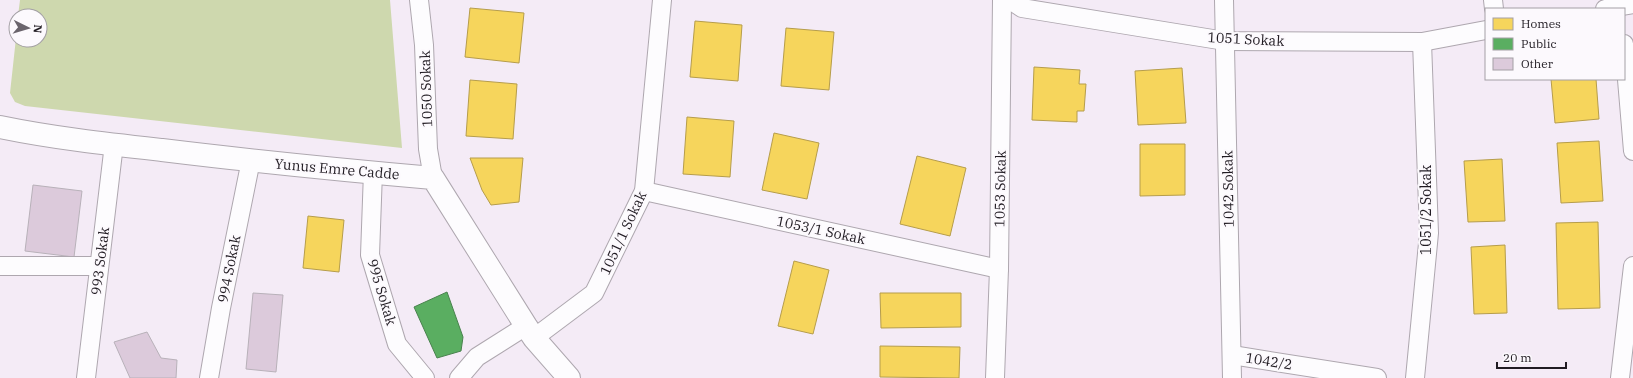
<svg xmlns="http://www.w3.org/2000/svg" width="1633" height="378" font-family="'IBM Plex Serif',serif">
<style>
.green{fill:#ced8ae}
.homes{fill:#f6d55c;stroke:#b69d4b}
.public{fill:#5aae61;stroke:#49824e}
.building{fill:#dccadb;stroke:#b8b1b9}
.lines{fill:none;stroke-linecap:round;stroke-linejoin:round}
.street-casing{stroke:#aea7af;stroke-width:20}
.secondary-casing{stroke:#aea7af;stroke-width:24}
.street{stroke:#fdfcfe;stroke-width:18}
.secondary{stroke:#fdfcfe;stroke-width:22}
.labels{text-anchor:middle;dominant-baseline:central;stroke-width:4;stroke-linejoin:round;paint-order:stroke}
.street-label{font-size:14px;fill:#201b22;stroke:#fcf9fd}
</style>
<rect width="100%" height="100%" fill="#f4ebf6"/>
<path class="green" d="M20,0h370l12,148 -377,-42 -10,-4 -5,-9 6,-55v2h24v-24h-22z"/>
<g class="homes">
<path d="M470,8l54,5 -5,50 -54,-6z"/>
<path d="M695,21l47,4 -4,56 -48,-4z"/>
<path d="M786,28l48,4 -5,58 -48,-4z"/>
<path d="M1034,67l46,3 -1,14h7l-2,27h-7v11l-45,-2z"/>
<path d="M1182,68l4,55 -48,2 -3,-54z"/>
<path d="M1551,79h45l3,40 -44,4z"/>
<path d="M470,80l47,4 -4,55 -47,-3z"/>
<path d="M687,117l47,4 -4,56 -47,-3z"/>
<path d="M774,133l45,10 -12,56 -45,-9z"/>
<path d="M1599,141l4,60 -42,2 -4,-60z"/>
<path d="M1140,144h45v51l-45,1z"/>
<path d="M917,156l49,12 -16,68 -50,-12z"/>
<path d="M470,158h53l-4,44 -28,3 -9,-15z"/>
<path d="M1502,159l3,62 -37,1 -4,-61z"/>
<path d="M308,216l36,4 -5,52 -36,-4z"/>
<path d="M1598,222l2,86 -42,1 -2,-86z"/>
<path d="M1505,245l2,68 -33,1 -3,-67z"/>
<path d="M794,261l35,9 -16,64 -35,-8z"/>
<path d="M880,293h81v34l-80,1z"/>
<path d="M880,346l80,1 -1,31 -79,-1z"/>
</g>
<path class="public" d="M447,292l16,45 -2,14 -24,7 -23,-51z"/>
<g class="building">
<path d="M33,185l49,6 -8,66 -49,-6z"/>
<path d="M253,293l30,2 -7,77 -30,-3z"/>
<path d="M147,332l14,26 16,2 -1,18h-46l-16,-36z"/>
</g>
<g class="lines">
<defs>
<g id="street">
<path d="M419,0l5,45 4,104 5,29"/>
<path d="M1010,0l12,8 203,33 197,1 64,-12"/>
<path d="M1224,0l8,378"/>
<path d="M1493,0l1,9"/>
<path d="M1605,9l28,-5"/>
<path d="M1624,44l9,107"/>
<path d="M373,172l-3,83 27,89 28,34"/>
<path d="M644,191l355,78"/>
<path d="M0,266h99"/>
<path d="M534,338l60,-45 50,-102 18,-191"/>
<path d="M1232,355l145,23"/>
<path d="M86,378l28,-234"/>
<path d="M209,378l12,-70 30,-148"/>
<path d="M459,378l18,-21 49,-31"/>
<path d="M995,378l4,-109 3,-269"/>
<path d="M1415,378l14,-145 -7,-191"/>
<path d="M1620,378l13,-112"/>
</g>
<path id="secondary" d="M0,127c53,11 108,17 162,23 90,11 180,20 271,28l93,148 8,12 35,40"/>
</defs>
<use href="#street" class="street-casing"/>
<use href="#secondary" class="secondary-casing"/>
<use href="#street" class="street"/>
<use href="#secondary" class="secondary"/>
</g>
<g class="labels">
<g class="street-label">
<text transform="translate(1246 39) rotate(3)">1051 Sokak</text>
<text transform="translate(426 89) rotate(-92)">1050 Sokak</text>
<text transform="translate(337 169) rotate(5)">Yunus Emre Cadde</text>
<text transform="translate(1000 189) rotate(-89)">1053 Sokak</text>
<text transform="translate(1228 189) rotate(-91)">1042 Sokak</text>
<text transform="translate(1426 210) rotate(-90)">1051/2 Sokak</text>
<text transform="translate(821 230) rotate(12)">1053/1 Sokak</text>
<text transform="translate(623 233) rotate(-65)">1051/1 Sokak</text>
<text transform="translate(100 261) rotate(-83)">993 Sokak</text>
<text transform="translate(229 269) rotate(-79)">994 Sokak</text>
<text transform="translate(382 292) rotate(73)">995 Sokak</text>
<text transform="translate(1269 361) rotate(9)">1042/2</text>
</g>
</g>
<rect x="1485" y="8" width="140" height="72" fill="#fcf9fd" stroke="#a4a0a5"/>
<rect x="1493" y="18" width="20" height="12" fill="#f6d55c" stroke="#a4a0a5"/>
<text x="1521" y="28" font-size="12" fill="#201b22">Homes</text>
<rect x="1493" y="38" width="20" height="12" fill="#5aae61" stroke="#a4a0a5"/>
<text x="1521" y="48" font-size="12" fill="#201b22">Public</text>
<rect x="1493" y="58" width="20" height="12" fill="#dccadb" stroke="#a4a0a5"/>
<text x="1521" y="68" font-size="12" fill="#201b22">Other</text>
<g transform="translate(28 28) rotate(95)"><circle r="19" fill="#fcf9fd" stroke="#a4a0a5"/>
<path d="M0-3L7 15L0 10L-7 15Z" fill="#6a646c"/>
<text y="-6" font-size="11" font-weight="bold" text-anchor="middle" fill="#201b22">N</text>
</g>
<path d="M1497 362v6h69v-6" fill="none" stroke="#201b22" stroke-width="2"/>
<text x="1503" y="362" font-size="12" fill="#201b22" stroke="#fcf9fd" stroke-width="3" paint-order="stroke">20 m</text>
</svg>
